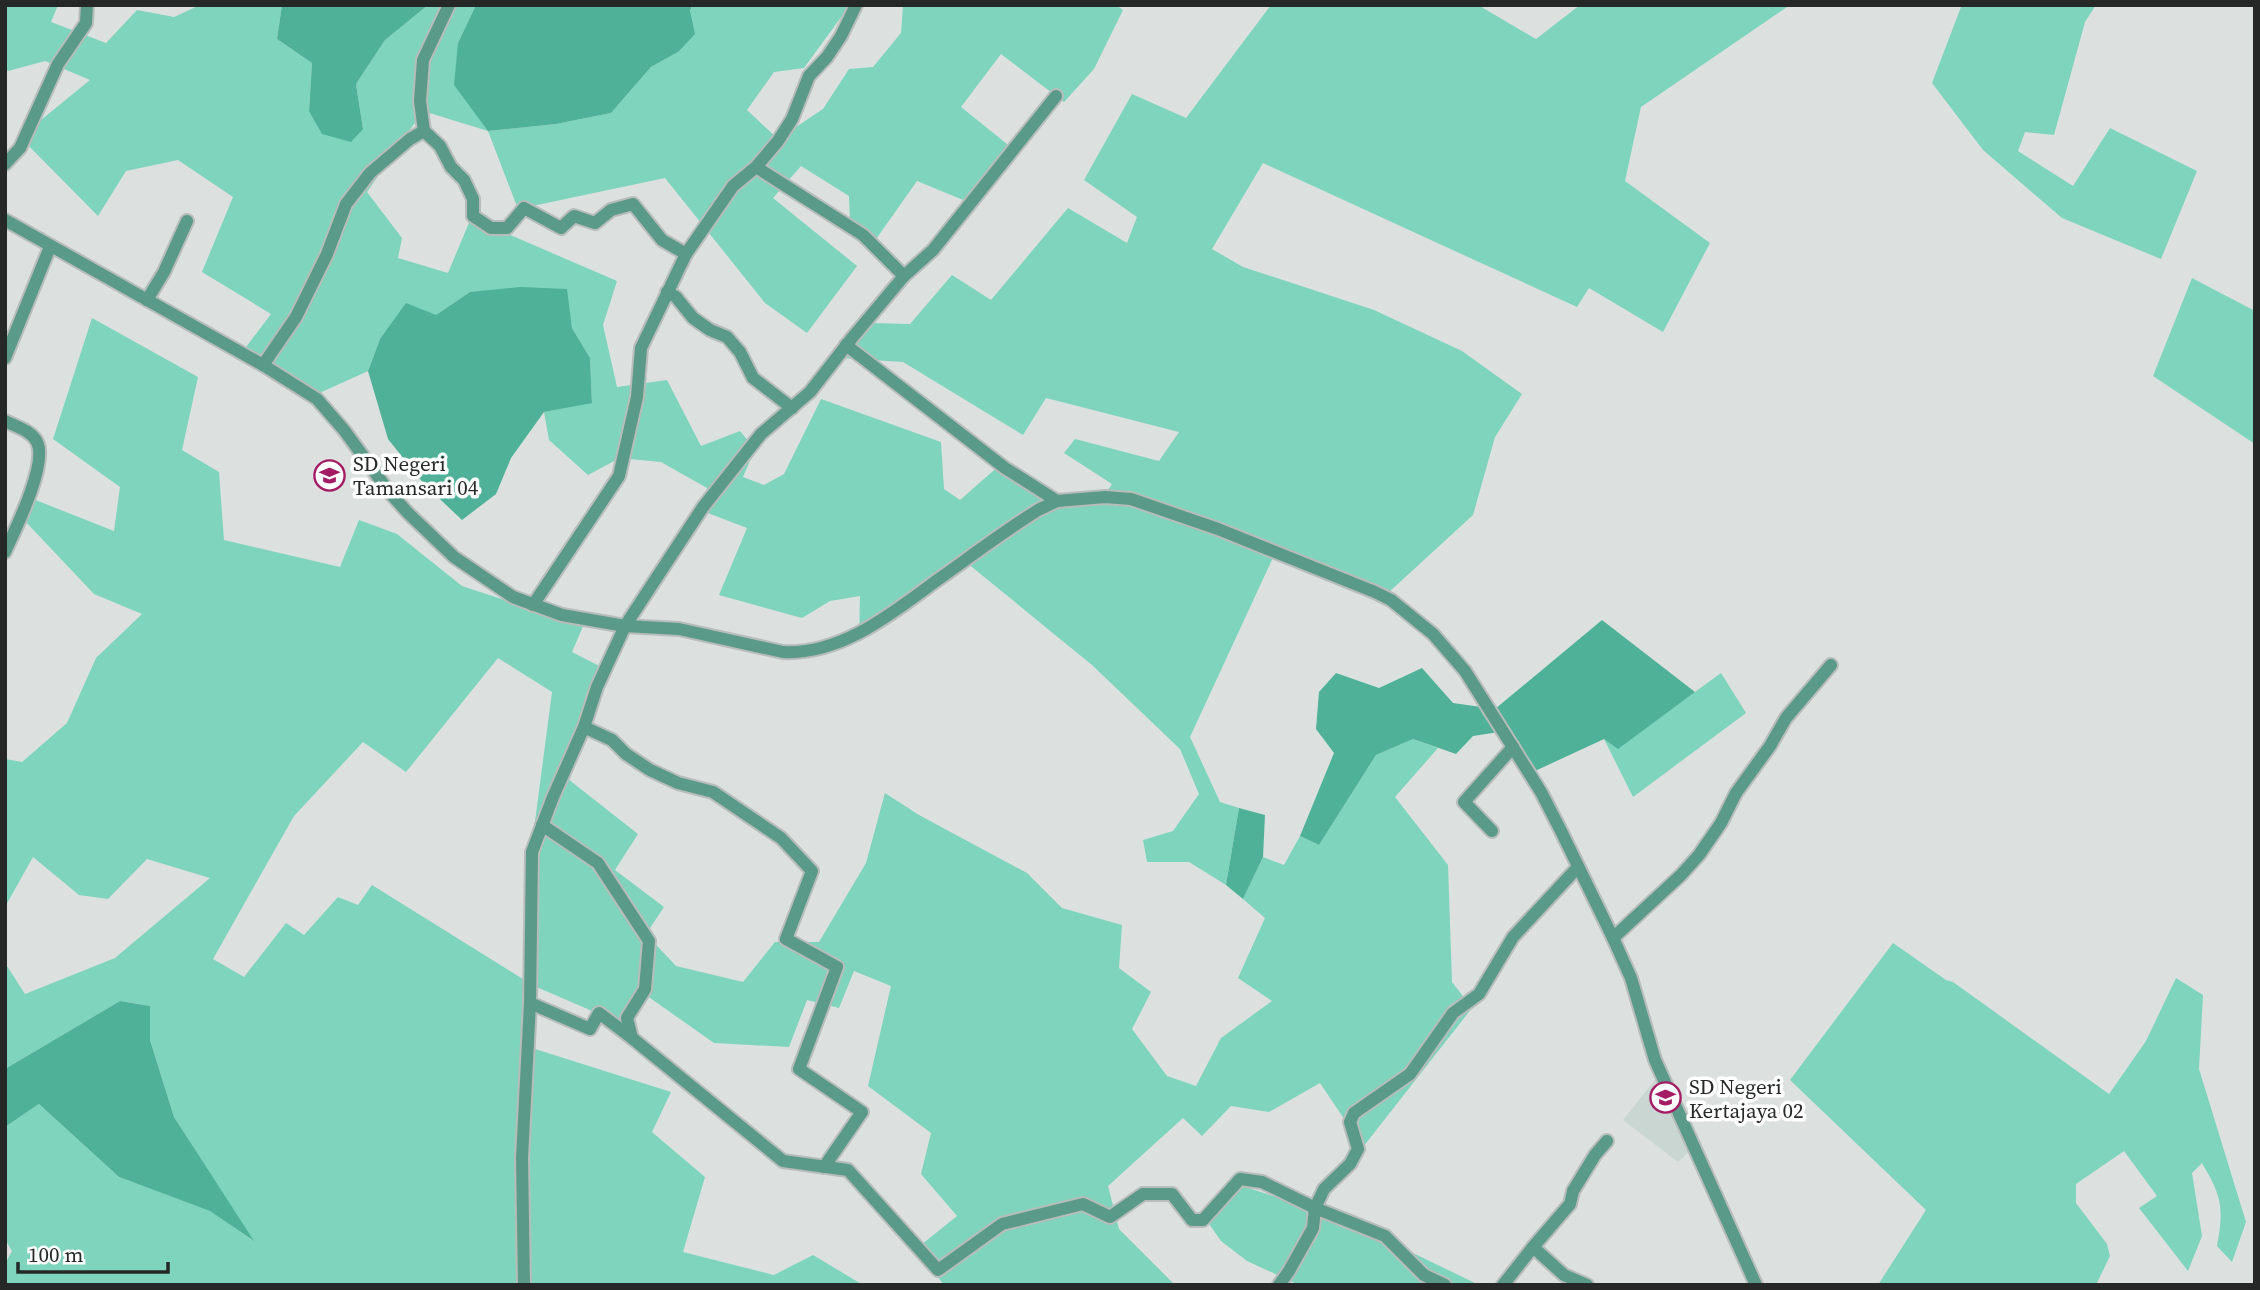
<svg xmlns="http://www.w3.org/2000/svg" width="2260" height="1290" font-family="'Source Serif 4',serif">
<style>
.built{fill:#c9d6d2}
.green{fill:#7ed4bc;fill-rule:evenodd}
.water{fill:#4eb198}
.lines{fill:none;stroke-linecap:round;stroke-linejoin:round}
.minor-casing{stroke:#b8bcba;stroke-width:16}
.minor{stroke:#599a88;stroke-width:12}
.labels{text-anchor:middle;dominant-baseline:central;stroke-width:7;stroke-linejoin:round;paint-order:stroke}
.poi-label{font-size:21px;fill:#262828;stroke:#fff;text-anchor:start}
</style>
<rect width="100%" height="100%" fill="#dce1df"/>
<path class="built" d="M1658,1076l37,70 -17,16 -55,-42z"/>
<g class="green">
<path d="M5,5h53l-7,17 55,21 31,-33 37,7 26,-12h82l-5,34 35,24 -3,48 54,18 -7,-45 29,-44 43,-35h48l-18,38 31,88 67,-7 55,-11 40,-46 27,-15 14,-47h158l-46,63 -30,4 -27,38 31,29 45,-30 26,-40 24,-2 28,-34 2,-28h213l7,5 -29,59 -30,33 -63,-48 -40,53 51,41 -44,54 -51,-21 -43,61 -24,-21 -1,-25 -48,-30 -28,32 84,68 -50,67 -42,-30 -100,-125 -147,31 -30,-78 -65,-20 -56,81 35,46 -4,20 50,15 23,-55 146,63 -14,44 14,62 50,-7 34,66 39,-15 15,18 -12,28 21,8 20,-11 37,-75 120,43 3,47 16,11 41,-36 71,42 27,-3 13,-19 -48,-31 11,-14 84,22 20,-29 -133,-34 -23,37 -120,-73 -62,-4 29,-35 40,1 42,-49 39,25 77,-92 59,35 10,-26 -53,-37 48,-86 54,24 85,-113h207l58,34 44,-34h210l-149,102 -16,74 85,62 -47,89 -74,-44 -12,19 -314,-144 -51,86 31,18 131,43 88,41 60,43 -27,43 -22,78 -85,78 -112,-42 -86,186 30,65 19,6 -13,77 -37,-23h-42l-4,-22 30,-9 26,-37 -19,-45 -88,-84 -125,-102 -108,79 1,-46 -30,5 -28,17 -83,-23 28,-67 -47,-18 7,-22 -46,-26 -41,-4 -32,17 -39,-35 -5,-28 48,-10 -2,-44 -18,-30 -6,-39 -96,3 -34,23 -56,24 -12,32 -55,25 -70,-45 28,-37 -69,-42 31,-75 -55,-37 -52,11 -28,45 -78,-79 70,-57 -45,-19 -37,10 -3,-3z"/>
<path d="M1960,5h136l-11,17 -31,113 -29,-3 -7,19 55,35 37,-58 87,43 -36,88 -99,-41 -79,-68 -51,-67 29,-76z"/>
<path d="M2192,278l63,33v133l-102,-68z"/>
<path d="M92,318l106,59 -16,73 37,22 5,68 116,27 19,-47 38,14 65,52 70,23 55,8 -15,35 35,18 -39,109 70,55 -23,36 49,37 -18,27 30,32 67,16 32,-40h44l47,-79 19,-70 34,22 108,58 35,35 60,17 -3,43 32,24 -19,37 35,47 29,10 25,-48 51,-37 -34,-23 27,-60 -22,-19 20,-42 21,8 16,-29 19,9 57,-90 37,-16 25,9 -43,49 53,68 4,117 20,26 -109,139 -43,-64 -51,29 -38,-6 -29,30 -19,-18 -75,68 11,43 54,54 -2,2h-227l-28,-36 41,-33 -36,-42 10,-41 -63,-47 23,-100 -37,-15 -15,37 -32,-8 -18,47 -75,-4 -71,-50 -21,31 -90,-39v63l139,44 -19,40 53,45 -22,75 91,23 39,-20 50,30h-858v-21l7,-13 -7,-12v-112l34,-23 80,73 92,34 41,29 -78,-123 -24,-77v-34l-30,-5 -115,68v-106l20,31 90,-36 95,-80 -63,-19 -39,40 -29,-4 -46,-38 -28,50v-148l17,3 45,-39 29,-65 46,-44 -48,-20 -70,-74 9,-21 81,32 6,-44 -67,-48zM498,658l54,34 -21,160v132l-159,-99 -14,20 -20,-8 -34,38 -18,-12 -42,54 -31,-18 81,-143 69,-74 43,30z"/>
<path d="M1721,673l25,40 -113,84 -29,-58 14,9z"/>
<path d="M1893,943l53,37 7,2 156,112 37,-53 30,-63 27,17 -4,74 47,153 -14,40 -15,-16c7,-39 5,-49 -15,-83l-10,10 10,63 -14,35 -49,-63 18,-12 -33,-45 -48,33v19l31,41 3,12 -14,29h-218l48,-75 -136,-130z"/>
<path d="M1231,1182l116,39 132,64h-180l-52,-24 -26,-20 -14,-20z"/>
</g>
<g class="water">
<path d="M282,5h146l-43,35 -29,44 7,45 -12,13 -29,-8 -13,-23 3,-48 -35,-24z"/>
<path d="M476,5h216l-2,6 5,23 -17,18 -27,15 -40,46 -55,11 -68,7 -34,-46 4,-42z"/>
<path d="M520,287l47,2 5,39 18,30 2,45 -48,9 -33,46 -15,36 -34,26 -38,-36 -36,-45 -20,-68 12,-32 26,-36 30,12 34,-23z"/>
<path d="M1602,620l93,72 -77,57 -14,-10 -69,32 -29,-40 -33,5 -17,18 -43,-15 -37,16 -57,90 -19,-9 34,-83 -18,-24 3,-37 17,-19 43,15 43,-20 31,35 42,6z"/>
<path d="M1239,808l26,7 -2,42 -20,42 -17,-14z"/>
<path d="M120,1001l30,5v34l24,77 80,124 -44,-30 -91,-34 -80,-73 -34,23v-58z"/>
</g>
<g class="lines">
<defs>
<g id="minor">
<path d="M449,5l-26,55 -3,41 4,30 16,15 11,21 13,13 9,19v17l18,12h16l17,-20 37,20 13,-12 21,7 16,-13 22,-6 29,36 24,14"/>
<path d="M5,164l15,-16 38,-84 28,-41 1,-18"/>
<path d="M756,167l107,68 41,41"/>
<path d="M5,220l258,145 54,34 27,31 46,63 18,20 46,44 59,40 49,18 63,11 54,3 104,23c58,3 108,-38 153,-71 34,-24 67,-49 102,-71l19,-9 48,-4 26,2 87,30 157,63 16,8 42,34 32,37 76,121 20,39 52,107 18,40 24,82 101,225"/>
<path d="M667,292l9,5 17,21 17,12 17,7 13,15 13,26 39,30"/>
<path d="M147,300l17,-28 23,-51"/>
<path d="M846,345l159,123 52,33"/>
<path d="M5,358l45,-111"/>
<path d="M263,365l33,-48 31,-63 19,-50 24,-31 40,-34 14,-8"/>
<path d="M5,421c10,5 27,10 32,21 11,22 -22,88 -32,110"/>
<path d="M533,605l86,-129 18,-79 4,-49 45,-94 47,-68 23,-19 22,-26 14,-22 17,-43 18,-19 14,-21 15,-31"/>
<path d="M584,727l28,13 14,14 24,16 28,13 35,9 68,46 31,33 -26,68 51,28 -38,102 63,43 -38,55"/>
<path d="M542,825l56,38 51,78 -4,48 -18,29 5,20 151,123 65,9 90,100 64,-46 81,-20 27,13 33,-23h29l20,26h11l37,-41 22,3 53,26 70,28 39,39 21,10"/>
<path d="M1492,831l-28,-29 49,-55"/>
<path d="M1613,938l68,-63 18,-20 22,-32 15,-30 34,-47 16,-28 45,-53"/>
<path d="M530,1003l60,26 9,-16 33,25"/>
<path d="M1533,1247l37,-43 3,-13 22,-36 12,-14"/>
<path d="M524,1285l-2,-127 8,-155 2,-151 21,-55 31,-70 13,-40 28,-61 78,-119 58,-73 49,-42 42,-54 52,-62 29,-26 123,-154"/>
<path d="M1279,1285l10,-14 24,-43 2,-20 9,-19 26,-25 8,-15 -8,-27 4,-9 56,-39 43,-61 26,-19 34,-57 65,-70"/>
<path d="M1503,1285l30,-38 31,28 23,10"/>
</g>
</defs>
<use href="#minor" class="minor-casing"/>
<use href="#minor" class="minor"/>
</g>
<defs>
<symbol id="school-ring" viewBox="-11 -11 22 22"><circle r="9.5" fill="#fff" stroke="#a41c66" stroke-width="1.5"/><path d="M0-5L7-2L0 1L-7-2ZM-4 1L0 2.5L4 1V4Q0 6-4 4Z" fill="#a41c66"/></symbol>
</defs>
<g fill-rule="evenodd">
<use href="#school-ring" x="312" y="458" width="35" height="35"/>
<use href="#school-ring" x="1648" y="1080" width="35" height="35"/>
</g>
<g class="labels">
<g class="poi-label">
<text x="353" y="463">SD Negeri<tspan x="353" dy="24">Tamansari 04</tspan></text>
<text x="1689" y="1086">SD Negeri<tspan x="1689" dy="24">Kertajaya 02</tspan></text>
</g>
</g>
<rect width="2260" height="1290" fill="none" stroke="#262828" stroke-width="14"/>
<path d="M18 1262v10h150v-10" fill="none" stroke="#262828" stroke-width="3.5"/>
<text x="28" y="1262" font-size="21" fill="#262828" stroke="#ffffff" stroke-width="5" paint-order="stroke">100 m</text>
</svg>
